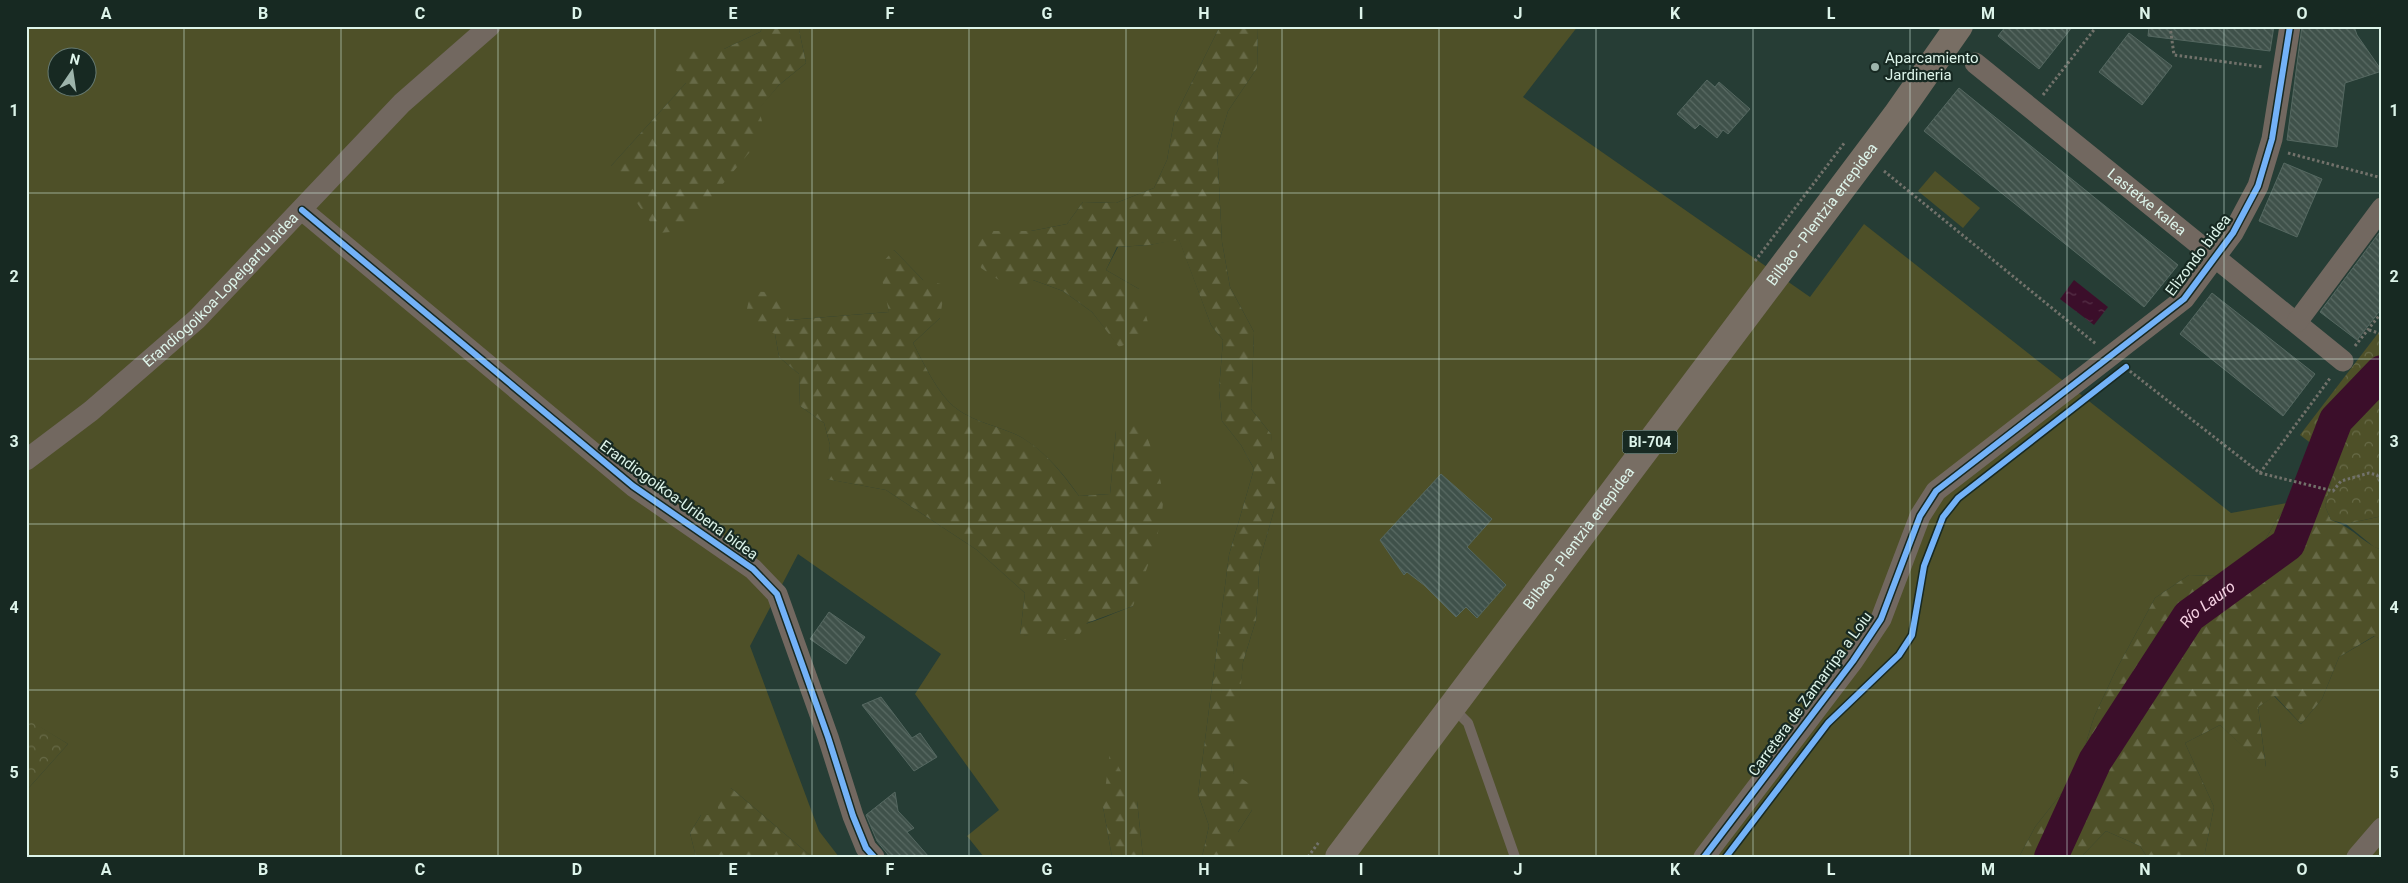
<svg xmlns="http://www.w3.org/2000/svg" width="2408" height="883" font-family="Roboto,sans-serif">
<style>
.green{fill:#4e5028;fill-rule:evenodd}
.forest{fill:url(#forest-firs)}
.park{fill:url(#park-crowns)}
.water{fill:url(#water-ripples)}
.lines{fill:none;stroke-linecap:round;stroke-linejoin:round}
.river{stroke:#3b0e2a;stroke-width:34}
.building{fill:url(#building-back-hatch);stroke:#556861}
.path{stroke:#72726b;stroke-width:3;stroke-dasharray:2.5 2.5;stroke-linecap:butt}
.service{stroke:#726860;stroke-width:10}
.minor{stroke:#726860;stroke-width:21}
.primary{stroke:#786e64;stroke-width:28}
.cycleway-casing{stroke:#172922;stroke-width:9}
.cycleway{stroke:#73b2f8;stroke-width:6}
.grid{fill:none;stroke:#ddf4ea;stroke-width:1;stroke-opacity:0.55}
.poi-dot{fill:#9db4ab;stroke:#172922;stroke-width:2}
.labels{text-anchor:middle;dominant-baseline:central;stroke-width:4.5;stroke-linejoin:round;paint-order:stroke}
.shield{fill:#172922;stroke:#a2b7ae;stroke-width:1}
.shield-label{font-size:14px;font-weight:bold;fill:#ddf4ea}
.poi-label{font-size:15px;fill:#ddf4ea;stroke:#172922;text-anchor:start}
.street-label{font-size:15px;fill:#ddf4ea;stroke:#172922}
.water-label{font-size:16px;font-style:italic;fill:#f6d1e3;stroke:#172922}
.neatline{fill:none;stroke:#ddf4ea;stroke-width:2}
.grid-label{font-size:16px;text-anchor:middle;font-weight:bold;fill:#ddf4ea}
</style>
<defs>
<pattern id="forest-firs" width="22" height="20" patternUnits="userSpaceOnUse" patternTransform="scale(1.25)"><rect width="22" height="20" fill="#4e5028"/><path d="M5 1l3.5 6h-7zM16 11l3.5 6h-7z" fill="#676a47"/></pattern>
<pattern id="park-crowns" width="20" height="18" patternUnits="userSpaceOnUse" patternTransform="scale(1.25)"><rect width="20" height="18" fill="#4e5028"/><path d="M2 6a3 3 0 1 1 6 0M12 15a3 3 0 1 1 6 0" fill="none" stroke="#676a47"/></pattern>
<pattern id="water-ripples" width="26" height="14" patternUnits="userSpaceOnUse" patternTransform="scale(1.25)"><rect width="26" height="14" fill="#3b0e2a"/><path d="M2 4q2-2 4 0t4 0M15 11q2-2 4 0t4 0" fill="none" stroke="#573249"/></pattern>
<pattern id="building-back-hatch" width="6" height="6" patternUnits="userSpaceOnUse" patternTransform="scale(1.25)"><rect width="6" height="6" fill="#3f514a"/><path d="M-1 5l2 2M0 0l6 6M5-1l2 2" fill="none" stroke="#5a6b64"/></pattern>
</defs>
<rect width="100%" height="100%" fill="#263d35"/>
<g class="green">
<path d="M26,26h738l-4,6 -36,17h-36l-2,34 -75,83 147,-57 21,-24 27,-22 -7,-33 3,-4h418l-45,90 -8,44 -13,28 -38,15 -33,-1 -16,22 -36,7h-43l45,49 30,11 29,21 27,34 20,-57 -33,-19 12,-23 31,-2 30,-6 32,86 12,15 -4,50 3,31 19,24 13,24 -25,86 -31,239 11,32 -7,31h-59l-6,-56 -34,6 9,50h-128l-17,-21 32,-26 -84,-116 26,-40 -143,-100 -48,92 69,185 20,26h-27l-81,-69 -12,28 -18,-1 -11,18 6,24h-670v-66l42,-47 -42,-25zM58,58h30v30h-30zM894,250l29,30 17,38 -27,25c10,19 21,43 36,59 19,19 44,22 68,33 25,13 46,38 62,61l31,-2 6,-63 17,175c-36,14 -73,31 -113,29l5,-42 -48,-43 -91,-60 -59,-11 3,-34 -6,-22 -24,-17 -1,-32 -20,-17 -4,-23 13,-14 101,-8 -3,-23z"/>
<path d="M1258,26h320l-55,71 287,200 54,-73 367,289 56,-10 -34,57 -36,16 -28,-1 -34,23 -40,74 -21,45 -18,58 -41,52 -16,30h-781v-25l14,-22 -19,-37 2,-38 8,-73 13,-42 4,-61 15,-52 -4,-73 -20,-25 3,-77 -24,-45 -8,-45 -5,-94 11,-37 29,-43z"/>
<path d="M1935,171l45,37 -17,20 -45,-37z"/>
<path d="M2382,516v34l-8,-3 -28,-23z"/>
<path d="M2375,636l7,4v217h-178l10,-50 -29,-64 35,-18 46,42 -8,-60 16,-11 27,28 21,-25 17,-42z"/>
<path d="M2106,831l34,15 7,11h-66z"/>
</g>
<g class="forest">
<path d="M764,26h38l-3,4 7,33 -27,22 -20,24 6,25 -82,97 -25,2 -47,-67 75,-83 -12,-15 14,-20 36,1 36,-17z"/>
<path d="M1220,26h38l-1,42 -29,43 -11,37 5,94 8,45 24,45 -3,77 20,25 5,40 -1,33 -15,52 -4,61 -13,42 -10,111 17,11 2,26 -14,22v25h-36l7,-31 -11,-32 31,-239 25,-86 -13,-24 -19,-24 -3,-31 4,-50 -12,-15 -32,-85 -30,5 -32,2 -11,23 33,19 12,45 -32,13 -27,-35 -29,-21 -30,-11 -18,11 -34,-23 -10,-32 17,-5h43l36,-7 16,-22 33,1 38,-15 13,-28 8,-44z"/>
<path d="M894,250l29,30 22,5 -5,33 -27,25c10,19 21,43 36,59 19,19 44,22 68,33 26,13 45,38 62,61l31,-2 6,-63 25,-13c7,23 23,61 22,85 -3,35 -18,70 -30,103l-46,17 -12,18 -55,-6 5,-42 -48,-43 -91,-60 -60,-11 4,-34 -6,-22 -24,-17 -1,-32 -20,-17 -4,-23 -31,-12 7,-31 28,2 10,27 100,-8 -10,-46z"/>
<path d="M2336,462l-11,44 6,14c22,7 31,23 51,30v90l-8,-4 -35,21 -17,42 -21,25 -26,-28 -17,11 8,61 -46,-43 -35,18 29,64 -10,50h-57l-7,-11 -34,-15 -25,26h-62l16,-30 41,-52 18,-58 21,-45 40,-74 34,-23 28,1 36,-16 34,-57 25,-5z"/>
<path d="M1110,751l27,50 6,56h-31l-9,-50z"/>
<path d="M731,788l81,69h-116l-6,-24 11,-18h18l-3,-20z"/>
</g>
<g class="park">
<path d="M2382,328v188l-36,8 -15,-4 -6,-14 11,-44 -36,-27z"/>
<path d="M26,718l42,26 -42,47z"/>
</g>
<path class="water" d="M2074,280l34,27 -14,18 -34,-26z"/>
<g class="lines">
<path class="river" id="s1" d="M2051,857l44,-96 94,-145 99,-72 48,-124 46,-48"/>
</g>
<g class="building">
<path d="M2006,26h67l-34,43 -41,-33z"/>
<path d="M2149,26h125l-4,25 -122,-15z"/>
<path d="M2302,26h52l3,9 25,36 -37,12 -8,64 -50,-7z"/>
<path d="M2129,33l43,33 -30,39 -43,-33z"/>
<path d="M1707,80l8,7 4,-5 31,27 -22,25 -5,-4 -6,8 -17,-14 -5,5 -18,-15z"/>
<path d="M1959,88l219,177 -34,42 -220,-176z"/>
<path d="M2284,163l38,16 -25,58 -38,-16z"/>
<path d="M2382,229v79l-25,32 -37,-28z"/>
<path d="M2212,293l103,81 -32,42 -103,-82z"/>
<path d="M1441,474l51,45 -25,28 39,38 -29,33 -11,-11 -10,10 -32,-32 -17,-13 -3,3 -24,-35z"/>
<path d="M829,612l36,25 -19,27 -36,-25z"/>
<path d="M881,697l31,41 8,-5 17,24 -23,14 -52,-66z"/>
<path d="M895,792l3,19 16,17 -7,4 22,25h-39l-13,-16 -11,-26z"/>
</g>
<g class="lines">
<g class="path">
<path d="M2170,26l4,29 89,12"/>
<path d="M2043,95l54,-69"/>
<path d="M2288,153l94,25"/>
<path d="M1884,171l212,173"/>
<path d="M1755,261l90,-119"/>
<path d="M2369,330l13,4"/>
<path d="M2355,346l27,-34"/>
<path d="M2126,368l134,105 71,-96"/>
<path d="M2260,473l73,18 8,-10 28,-8 8,2 5,10"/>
<path d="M1308,857l11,-15"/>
</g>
<path class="service" d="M1452,707l16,16 47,134"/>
<g class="minor">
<path id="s2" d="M1975,63l368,298"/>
<path d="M302,210l331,276 120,83 24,25 51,143 25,79 13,32 8,9"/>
<path d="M2297,322l85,-114"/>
<path id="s3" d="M26,460l65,-49 106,-92 205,-216 88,-77"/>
<path d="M1704,857l149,-196 28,-42 39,-103 16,-25 248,-192 49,-66 25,-47 14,-47 18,-113"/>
<path d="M2357,857l25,-29"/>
</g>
<path class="primary" id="s4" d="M1339,857l557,-741 63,-90"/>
<defs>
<g id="cycleway">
<path d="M302,210l331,276 120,83 24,25 51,143 25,79 13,32 8,9"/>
<path d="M1704,857l149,-196 28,-42 39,-103 16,-25 248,-192 49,-66 25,-47 14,-47 18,-113"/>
<path d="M1726,857l102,-134 71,-68 13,-20 12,-69 19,-49 15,-19 168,-131"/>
</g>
</defs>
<use href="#cycleway" class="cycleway-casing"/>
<use href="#cycleway" class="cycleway"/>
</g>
<path class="grid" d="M184,26v831M341,26v831M498,26v831M655,26v831M812,26v831M969,26v831M1126,26v831M1282,26v831M1439,26v831M1596,26v831M1753,26v831M1910,26v831M2067,26v831M2224,26v831M26,193h2356M26,359h2356M26,524h2356M26,690h2356"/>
<circle class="poi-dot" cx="1875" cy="67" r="5"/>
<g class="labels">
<rect class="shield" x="1622.5" y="430.5" width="55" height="23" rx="4"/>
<g class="shield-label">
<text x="1650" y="442">BI-704</text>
</g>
<g class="poi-label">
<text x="1885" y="58">Aparcamiento<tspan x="1885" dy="17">Jardineria</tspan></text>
</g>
<g class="street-label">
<text stroke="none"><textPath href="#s2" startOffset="221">Lastetxe kalea</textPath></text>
<text stroke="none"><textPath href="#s4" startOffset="804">Bilbao - Plentzia errepidea</textPath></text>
<text transform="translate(2198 255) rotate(-53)">Elizondo bidea</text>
<text stroke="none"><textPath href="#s3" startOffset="259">Erandiogoikoa-Lopeigartu bidea</textPath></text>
<text transform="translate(679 500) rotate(36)">Erandiogoikoa-Uribena bidea</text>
<text stroke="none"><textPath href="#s4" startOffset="399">Bilbao - Plentzia errepidea</textPath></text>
<text transform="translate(1810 694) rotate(-54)">Carretera de Zamarripa a Loiu</text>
</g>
<g class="water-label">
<text stroke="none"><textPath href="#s1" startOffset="300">Río Lauro</textPath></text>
</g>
</g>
<rect width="2408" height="883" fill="none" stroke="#172922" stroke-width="55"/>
<g transform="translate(72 72) rotate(13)"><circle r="24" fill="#172922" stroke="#667a72"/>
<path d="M0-4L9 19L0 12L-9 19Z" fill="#9db4ab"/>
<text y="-8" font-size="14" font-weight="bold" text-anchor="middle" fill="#ddf4ea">N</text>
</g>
<rect x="28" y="28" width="2352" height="828" class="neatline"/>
<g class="grid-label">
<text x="106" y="19">A</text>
<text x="263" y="19">B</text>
<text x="420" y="19">C</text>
<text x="577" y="19">D</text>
<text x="733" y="19">E</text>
<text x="890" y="19">F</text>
<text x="1047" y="19">G</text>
<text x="1204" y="19">H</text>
<text x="1361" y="19">I</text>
<text x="1518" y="19">J</text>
<text x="1675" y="19">K</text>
<text x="1831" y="19">L</text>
<text x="1988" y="19">M</text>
<text x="2145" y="19">N</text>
<text x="2302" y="19">O</text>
<text x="14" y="116">1</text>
<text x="2394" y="116">1</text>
<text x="14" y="282">2</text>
<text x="2394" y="282">2</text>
<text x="14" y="447">3</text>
<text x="2394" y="447">3</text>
<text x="14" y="613">4</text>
<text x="2394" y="613">4</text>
<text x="14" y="778">5</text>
<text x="2394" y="778">5</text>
<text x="106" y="875">A</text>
<text x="263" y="875">B</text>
<text x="420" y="875">C</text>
<text x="577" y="875">D</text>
<text x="733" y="875">E</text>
<text x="890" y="875">F</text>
<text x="1047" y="875">G</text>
<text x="1204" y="875">H</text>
<text x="1361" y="875">I</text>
<text x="1518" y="875">J</text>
<text x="1675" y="875">K</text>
<text x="1831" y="875">L</text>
<text x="1988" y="875">M</text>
<text x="2145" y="875">N</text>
<text x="2302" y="875">O</text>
</g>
</svg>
